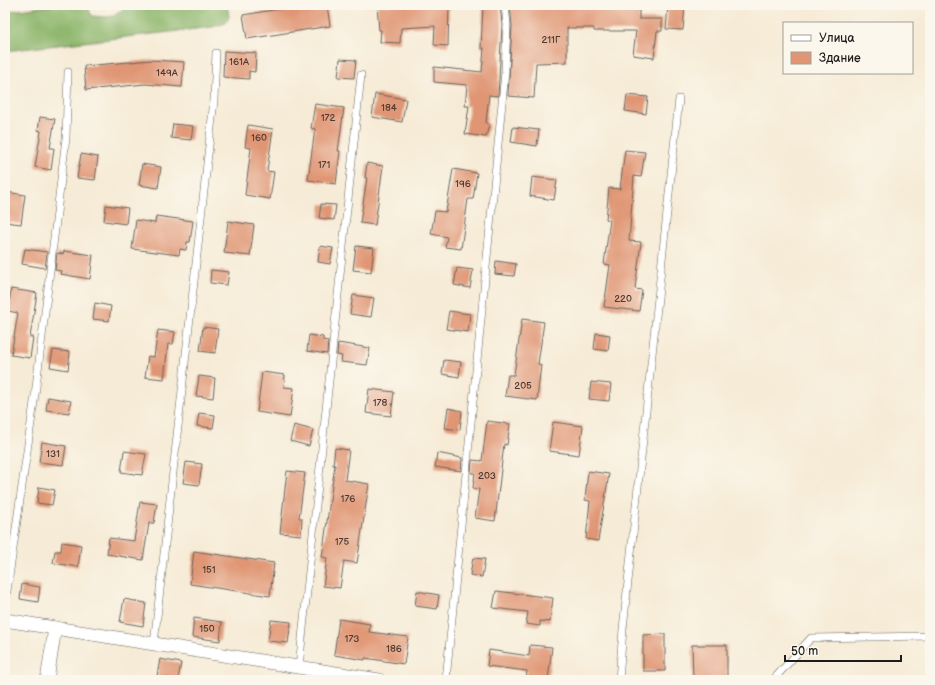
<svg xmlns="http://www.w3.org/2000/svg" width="935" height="685" font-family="'Balsamiq Sans',sans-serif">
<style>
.forest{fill:#8db66c;stroke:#546944}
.building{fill:#e09674}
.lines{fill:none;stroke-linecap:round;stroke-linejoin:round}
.service-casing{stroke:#68645d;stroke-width:8}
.minor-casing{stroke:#68645d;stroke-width:14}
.service{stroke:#fff;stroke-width:7}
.minor{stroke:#fff;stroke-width:13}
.labels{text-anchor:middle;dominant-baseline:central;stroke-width:4;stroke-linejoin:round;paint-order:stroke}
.number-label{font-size:10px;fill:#4d3a32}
</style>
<rect width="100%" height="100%" fill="#fbf7ec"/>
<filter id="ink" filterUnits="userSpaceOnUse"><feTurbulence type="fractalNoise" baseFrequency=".025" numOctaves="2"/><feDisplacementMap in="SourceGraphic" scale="8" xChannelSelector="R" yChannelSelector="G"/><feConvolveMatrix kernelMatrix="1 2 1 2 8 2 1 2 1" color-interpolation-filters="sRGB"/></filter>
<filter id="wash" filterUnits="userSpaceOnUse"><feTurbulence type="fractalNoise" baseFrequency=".012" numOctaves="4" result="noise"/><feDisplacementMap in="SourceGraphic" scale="16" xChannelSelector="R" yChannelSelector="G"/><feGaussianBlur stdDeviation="0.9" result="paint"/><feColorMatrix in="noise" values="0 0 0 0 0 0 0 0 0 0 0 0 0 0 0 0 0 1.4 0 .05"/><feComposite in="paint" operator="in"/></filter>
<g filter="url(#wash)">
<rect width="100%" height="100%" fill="#f6ebd6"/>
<path class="forest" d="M54,5h36l-1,5 3,6 15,1 7,-1 10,-8 13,-2 1,-1h89l2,12 -3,6 -13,4 -208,24v-39z"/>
<g id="blocks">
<g class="building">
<path d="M303,5h24l3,21 -83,13 -4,-24z"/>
<path d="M377,5h72l-1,41 -14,-1 1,-19 -34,2 -1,15 -20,-1 1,-12h-2z"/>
<path d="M483,5h17l2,20 -4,71 -9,-1 -3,28 3,1 -3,13 -21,-3 4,-28h-4l2,-21 -33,-3v-15l48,5 2,-24h-3z"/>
<path d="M510,5h129v14h23v12h-5l-3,27 -21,-3 3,-24h-42v-3h-27v34l-31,1 -2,35 -26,-2 4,-71z"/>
<path d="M668,5h17l-2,25 -17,-1z"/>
<path d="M224,51l32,2 -1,19 -6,-1v8l-26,-2z"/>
<path d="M340,59l16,1 -2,18 -16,-1z"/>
<path d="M152,60l32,2 -2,25 -37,-3 -59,6 -2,-24z"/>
<path d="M375,94l31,5 -4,23 -30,-5z"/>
<path d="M627,95l21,2 -2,17 -21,-3z"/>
<path d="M315,104l29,4 -6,43h2l-4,33 -28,-4 7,-51 -4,-1z"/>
<path d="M40,117l15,2 -5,29h4l-3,22 -16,-3 6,-36 -3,-1z"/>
<path d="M173,124l20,2 -2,14 -20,-2z"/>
<path d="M248,125l25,4 -6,42 7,1 -4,27 -25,-4 6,-47 -6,-1z"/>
<path d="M513,127l26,3 -2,16 -26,-4z"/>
<path d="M625,150l20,2 -4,25 -7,-1 -5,65 12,1 -6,47 7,1 -3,21 -35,-4 6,-42 -6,-1 6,-44 -4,-1 3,-31 11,1z"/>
<path d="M81,154l17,3 -3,23 -18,-2z"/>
<path d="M367,163l16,3 -8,59 -15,-2 7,-45h-2z"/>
<path d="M142,164l19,3 -3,21 -19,-3z"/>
<path d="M453,169l24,4 -4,26h-5l-7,50 -16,-2 2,-10 -16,-3 4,-23 11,1z"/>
<path d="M532,177l25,3 -3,20 -24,-4z"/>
<path d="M5,192l20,3 -4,29 -16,-2z"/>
<path d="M321,204l15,1 -2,15 -15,-2z"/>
<path d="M106,205l22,3 -2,16 -22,-3z"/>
<path d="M156,216l37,5 -3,21h-3l-1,8 -6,-1 -1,6 -47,-6 4,-29 19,3z"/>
<path d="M228,221l26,4 -4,31 -26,-3z"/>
<path d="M320,246l13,2 -3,16 -12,-2z"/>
<path d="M356,246l18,2 -3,24 -18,-2z"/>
<path d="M25,249l22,3 -2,16 -23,-4z"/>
<path d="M64,251l29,4 -3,24 -30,-5 1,-3 -6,-1 2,-17 6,1z"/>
<path d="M496,261l20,3 -2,12 -19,-2z"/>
<path d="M457,268l16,2 -3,18 -16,-3z"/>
<path d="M211,270l18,2 -2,13 -17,-2z"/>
<path d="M11,289l26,4 -7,44h3l-3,21 -19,-3 7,-42 -10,-2z"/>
<path d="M353,295l21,3 -3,19 -21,-3z"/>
<path d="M95,303l16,3 -2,15 -16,-2z"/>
<path d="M449,311l21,3 -2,18 -22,-3z"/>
<path d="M522,319l22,3 -6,42 3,1 -4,35 -32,-4 3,-21h6z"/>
<path d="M203,327l15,2 -3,24 -15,-2z"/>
<path d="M158,330l17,2 -2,12h-5l-4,35 -19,-2 3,-21 6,1z"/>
<path d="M596,333l14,2 -2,16 -14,-2z"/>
<path d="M309,335l14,2v3l5,1 -1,13 -20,-3z"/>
<path d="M338,343l32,5 -3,17 -26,-3 1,-6 -5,-1z"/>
<path d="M53,350l17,2 -2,18 -18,-3z"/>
<path d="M444,360l17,2 -2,15 -17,-3z"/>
<path d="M262,372l23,3 -1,12 10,1 -4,29 -33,-5z"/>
<path d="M199,376l16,2 -2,20 -17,-2z"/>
<path d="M591,382l20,2 -2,17 -20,-2z"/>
<path d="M369,389l25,3 -3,24 -25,-3z"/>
<path d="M48,397l23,4 -2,12 -23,-3z"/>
<path d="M448,408l14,3 -2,19 -15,-2z"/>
<path d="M199,413l16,2 -2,13 -16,-2z"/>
<path d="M487,421l23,3 -3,21 -3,-1 -9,77 -20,-3 4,-29 -6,-1 2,-15h-4l1,-13 10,1z"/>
<path d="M553,422l30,4 -4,29 -30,-4z"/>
<path d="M294,425l19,5 -4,16 -19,-5z"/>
<path d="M42,442l24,4 -3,19 -24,-3z"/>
<path d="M335,448l14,2 -4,30 24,4 -12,79 -13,-2 -4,27 -17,-2 4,-28 -5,-1 13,-92h-2z"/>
<path d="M124,451l22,3 -4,21 -21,-3z"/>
<path d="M437,453l25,5 -1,13 -26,-4z"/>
<path d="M186,462l16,2 -3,21 -16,-2z"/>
<path d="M287,471l18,2 -6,45h3l-1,17 -21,-2z"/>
<path d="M588,471l21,3 -11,67 -12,-2 4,-38 -5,-1z"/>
<path d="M39,487l16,3 -3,15 -15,-2z"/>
<path d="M140,502l17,2 -3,19h-5l-6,37 -36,-6 2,-16 25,3z"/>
<path d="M62,542l19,3 -3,22 -25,-4 2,-12h6z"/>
<path d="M194,551l80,12 -4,33 -80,-12z"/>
<path d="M473,558l12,1 -3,18 -12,-2z"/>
<path d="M22,584l18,3 -2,15 -18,-3z"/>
<path d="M417,591l22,4 -2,14 -22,-3z"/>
<path d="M496,591l57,7 -3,24 -10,-1v5l-14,-2 2,-12 -35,-4z"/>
<path d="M124,599l22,4 -3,23 -23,-4z"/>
<path d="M194,618l28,4 -2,19 -28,-4z"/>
<path d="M339,619l31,5 -1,8 39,5 -4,27 -39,-6v2l-31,-5z"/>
<path d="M271,620l20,2 -3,21 -20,-2z"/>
<path d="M665,634v37h-22v-36z"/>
<path d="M530,645l22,2 -4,33h-22l1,-9 -40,-5 2,-16 40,6z"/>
<path d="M692,645h35v35h-34z"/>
<path d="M160,659l21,4 -3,17 -21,-4z"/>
</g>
</g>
</g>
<g filter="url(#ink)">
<use href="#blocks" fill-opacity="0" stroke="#68645d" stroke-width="1"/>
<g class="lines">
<defs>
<g id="service">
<path d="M5,605l30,-210 31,-257 2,-66"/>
<path d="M154,644l60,-544 2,-47"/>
<path d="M299,667l62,-592"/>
<path d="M446,680l59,-608 2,-47 -2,-20"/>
<path d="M619,680l4,-51 56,-530"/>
<path d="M773,680l38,-42 119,-2"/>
</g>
<g id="minor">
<path d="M5,620l374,60"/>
<path d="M47,680l8,-52"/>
</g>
</defs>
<use href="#service" class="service-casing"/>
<use href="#minor" class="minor-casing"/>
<use href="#service" class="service"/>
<use href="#minor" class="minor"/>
</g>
</g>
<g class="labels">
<g class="number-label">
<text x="551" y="40">211Г</text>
<text x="239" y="62">161А</text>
<text x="167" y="73">149А</text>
<text x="389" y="108">184</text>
<text x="328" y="118">172</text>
<text x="259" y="138">160</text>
<text x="324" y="165">171</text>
<text x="463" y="184">196</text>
<text x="623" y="299">220</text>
<text x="523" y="386">205</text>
<text x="380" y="403">178</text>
<text x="53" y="454">131</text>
<text x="487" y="476">203</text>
<text x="348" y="499">176</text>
<text x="342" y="542">175</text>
<text x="209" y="570">151</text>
<text x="207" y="629">150</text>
<text x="352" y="639">173</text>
<text x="394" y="649">186</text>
</g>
</g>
<rect width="935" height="685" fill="none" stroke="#fbf7ec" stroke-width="20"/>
<rect x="783" y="22" width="130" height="52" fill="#fbf7ec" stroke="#a29f99"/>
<rect x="791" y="35" width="20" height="6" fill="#ffffff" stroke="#a29f99"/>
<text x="819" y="42" font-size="12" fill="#1c1c1c">Улица</text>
<rect x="791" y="52" width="20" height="12" fill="#e09674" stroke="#a29f99"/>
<text x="819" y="62" font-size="12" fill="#1c1c1c">Здание</text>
<path d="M785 655v6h116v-6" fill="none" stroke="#1c1c1c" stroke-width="2"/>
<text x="791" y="655" font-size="12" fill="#1c1c1c" stroke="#fbf7ec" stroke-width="3" paint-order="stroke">50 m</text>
</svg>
